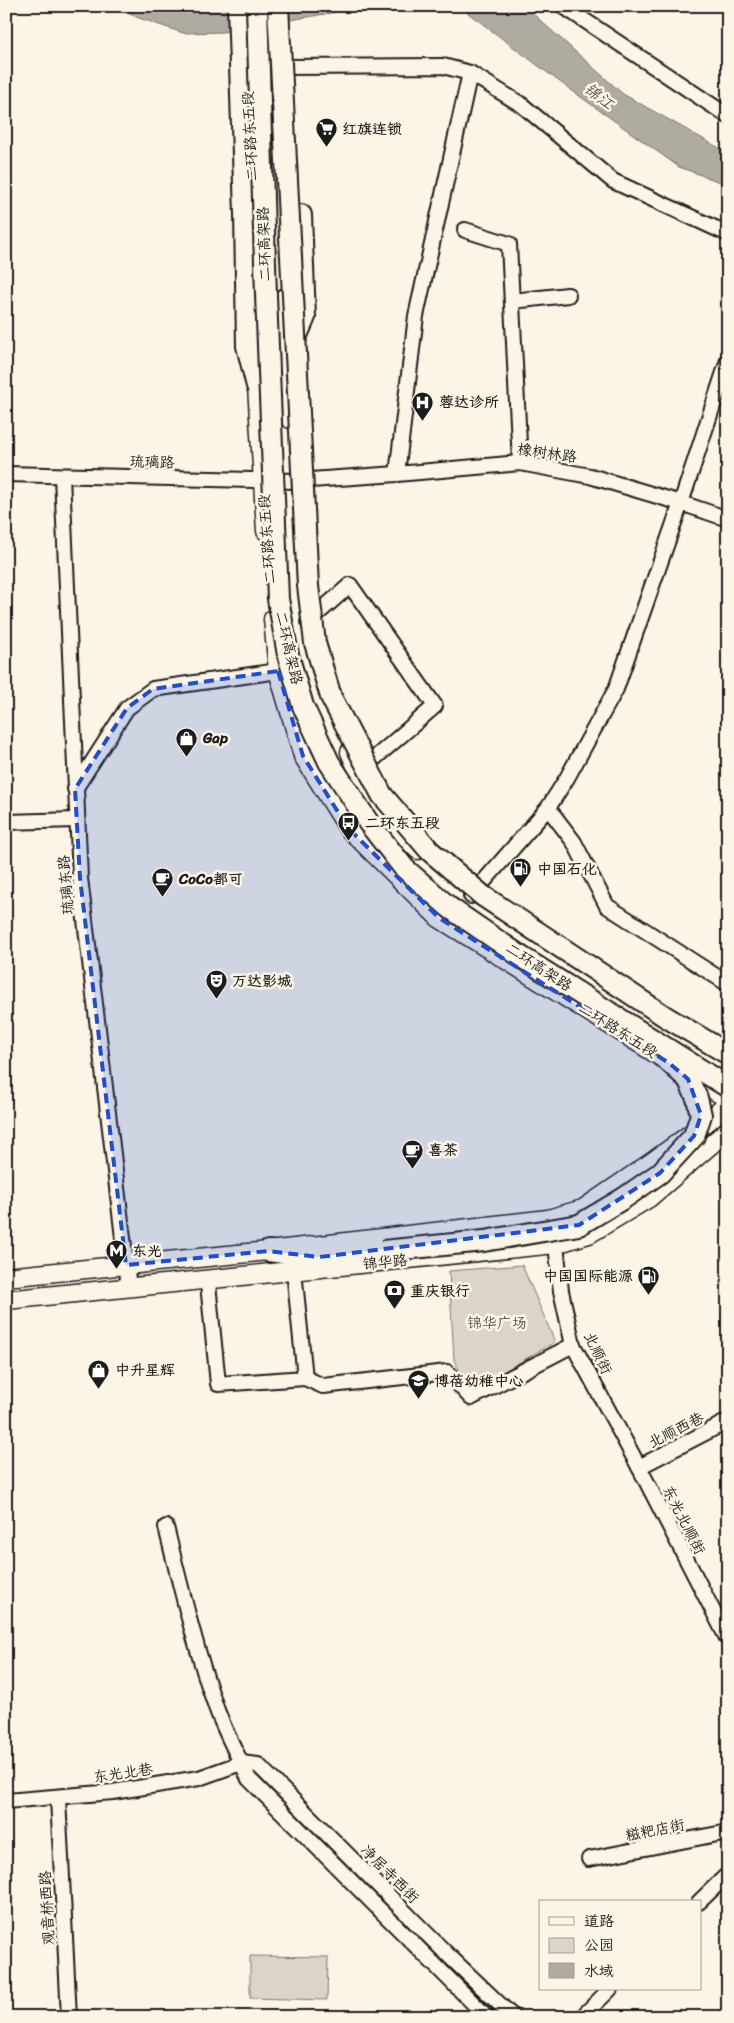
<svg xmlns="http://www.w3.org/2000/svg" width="734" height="2023" font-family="Sriracha,'LXGW WenKai TC',sans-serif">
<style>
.green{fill:#dbd5c8;stroke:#7c7872}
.water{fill:#b0aba1;stroke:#75726c}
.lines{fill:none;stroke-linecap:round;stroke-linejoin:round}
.minor-casing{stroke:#1c1c1c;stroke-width:18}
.major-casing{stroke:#1c1c1c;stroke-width:21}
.highway-casing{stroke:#1c1c1c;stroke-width:24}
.minor{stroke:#fcf5e5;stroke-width:14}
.major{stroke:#fcf5e5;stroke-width:18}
.highway{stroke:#fcf5e5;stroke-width:20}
.highway-bridge-casing{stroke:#1c1c1c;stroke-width:24;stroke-linecap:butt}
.highway-bridge{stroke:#fcf5e5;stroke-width:20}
.marked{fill:#1d4ed8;fill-opacity:0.2;stroke:#1d4ed8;stroke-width:4;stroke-dasharray:10 6;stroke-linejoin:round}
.labels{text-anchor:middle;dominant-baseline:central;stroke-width:5;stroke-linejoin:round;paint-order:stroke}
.poi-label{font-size:15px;font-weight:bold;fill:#1c1c1c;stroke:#fcf5e5;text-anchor:start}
.street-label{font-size:15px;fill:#1c1c1c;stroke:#fcf5e5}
.park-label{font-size:15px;fill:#555450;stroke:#fcf5e5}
.water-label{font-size:16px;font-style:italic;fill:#575551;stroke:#fcf5e5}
</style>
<rect width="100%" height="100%" fill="#fcf5e5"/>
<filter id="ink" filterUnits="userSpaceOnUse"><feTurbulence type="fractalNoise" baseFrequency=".02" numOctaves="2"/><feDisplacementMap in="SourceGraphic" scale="10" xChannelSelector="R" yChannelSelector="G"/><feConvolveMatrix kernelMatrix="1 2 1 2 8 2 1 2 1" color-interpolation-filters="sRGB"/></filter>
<g filter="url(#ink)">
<g class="green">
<path d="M522,1265l33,77 -85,49 -16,-31 -5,-89z"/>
<path d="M250,1956l78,1 -1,43 -77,-2z"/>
</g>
<path class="water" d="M114,6h406l12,7 91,81 105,59v32l-49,-18 -115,-82 -104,-78h-96l-141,25 -40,1 -47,-16z"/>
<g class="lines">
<defs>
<g id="minor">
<path d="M563,6l165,110"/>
<path d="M286,67l157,-1 27,7 52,32 91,76 115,53"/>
<path d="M465,230l44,14 11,219"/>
<path d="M512,301l56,-6"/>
<path d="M6,474l290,7 101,-7 123,-11 70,13 91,27 47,16"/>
<path d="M397,474l19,-158 54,-243"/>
<path d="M62,476l18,402 49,410"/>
<path d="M308,622l42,-37 85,121 -74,64"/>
<path d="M75,789l52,-81 26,-19 125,-18"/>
<path d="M548,808l26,34 33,64 121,78"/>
<path d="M6,822l71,-2"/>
<path d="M471,896l77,-88 19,-30 49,-89 65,-186 47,-143"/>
<path d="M556,1244l5,47 12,54 66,122 89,173"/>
<path d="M208,1284l10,100 87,-6 -11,-107"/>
<path d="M305,1378l18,8 124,-14 24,26 102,-53"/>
<path d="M639,1467l89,-46"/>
<path d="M166,1527c15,61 30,124 51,183 9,24 21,46 32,69l238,238"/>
<path d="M58,1798l11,219"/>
<path d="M6,1801l107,-9 86,-14 42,-15 17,2 189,189 66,63"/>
<path d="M589,1859l139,-27"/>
<path d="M699,1902l29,-28"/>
<path d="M582,2017l28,-28"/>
</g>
<g id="major">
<path d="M284,298l1,65 5,56"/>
<path d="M260,372l-3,14 9,145"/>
<path d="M273,619l5,52 25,85 45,72 91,90 289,181"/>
<path d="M350,752l23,53 45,45"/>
<path d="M6,1277l262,-26 280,-32 35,-10 69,-47 60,-44 16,-15"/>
<path d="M6,1300l550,-56 33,-10 60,-36 79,-68"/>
</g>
<g id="highway">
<path d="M238,6l7,208 2,132 10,40"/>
<path d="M285,363l20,-46 -4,-102"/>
<path d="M268,1251l51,6 64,-6"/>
</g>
</defs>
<use href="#minor" class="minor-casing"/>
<use href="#major" class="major-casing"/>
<use href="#highway" class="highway-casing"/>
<use href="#minor" class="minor"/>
<use href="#major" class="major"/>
<use href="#highway" class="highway"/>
<defs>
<g id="highway-bridge">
<path d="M257,6l9,289 12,304 10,56 15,51 26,56 39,60 36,46 46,40 73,50 205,129"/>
<path d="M278,6l30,580 7,57 16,54 51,98 48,56 53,45 183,121 62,37"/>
<path d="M383,1251l101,-10 95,-16 45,-27 36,-25 34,-37 7,-21 -4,-17 -9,-19 -19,-17"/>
</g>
</defs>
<use href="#highway-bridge" class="highway-bridge-casing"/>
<use href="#highway-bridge" class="highway-bridge"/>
</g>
</g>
<path class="marked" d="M278,671l25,85 45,72 91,90 230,145 19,16 13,36 -7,21 -34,37 -81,52 -260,32 -51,-6 -142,14 -46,-387 -5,-89 52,-81 26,-19z"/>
<defs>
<symbol id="supermarket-pin" viewBox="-11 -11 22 30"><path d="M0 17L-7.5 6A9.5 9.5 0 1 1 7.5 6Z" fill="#1c1c1c" stroke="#fcf5e5"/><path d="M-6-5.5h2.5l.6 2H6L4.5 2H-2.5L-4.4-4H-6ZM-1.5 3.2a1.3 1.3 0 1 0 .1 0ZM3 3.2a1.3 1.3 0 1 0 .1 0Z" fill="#fff"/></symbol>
<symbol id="hospital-pin" viewBox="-11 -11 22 30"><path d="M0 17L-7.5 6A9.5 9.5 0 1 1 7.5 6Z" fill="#1c1c1c" stroke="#fcf5e5"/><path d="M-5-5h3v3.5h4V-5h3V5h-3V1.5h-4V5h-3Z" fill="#fff"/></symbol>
<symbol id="shop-pin" viewBox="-11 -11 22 30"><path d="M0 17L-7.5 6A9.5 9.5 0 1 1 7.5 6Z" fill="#1c1c1c" stroke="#fcf5e5"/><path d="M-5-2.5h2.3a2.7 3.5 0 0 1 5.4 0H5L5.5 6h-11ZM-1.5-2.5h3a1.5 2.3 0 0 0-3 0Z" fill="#fff"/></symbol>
<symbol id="bus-pin" viewBox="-11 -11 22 30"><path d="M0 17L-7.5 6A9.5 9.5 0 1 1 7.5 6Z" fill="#1c1c1c" stroke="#fcf5e5"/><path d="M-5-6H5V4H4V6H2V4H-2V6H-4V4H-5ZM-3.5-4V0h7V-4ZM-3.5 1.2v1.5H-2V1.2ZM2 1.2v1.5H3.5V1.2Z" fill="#fff"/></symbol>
<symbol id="fuel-pin" viewBox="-11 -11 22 30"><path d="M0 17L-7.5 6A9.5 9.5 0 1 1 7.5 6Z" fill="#1c1c1c" stroke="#fcf5e5"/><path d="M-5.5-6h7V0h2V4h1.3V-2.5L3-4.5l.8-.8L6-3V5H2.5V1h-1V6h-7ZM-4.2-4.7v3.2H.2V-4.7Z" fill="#fff"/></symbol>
<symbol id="cafe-pin" viewBox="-11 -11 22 30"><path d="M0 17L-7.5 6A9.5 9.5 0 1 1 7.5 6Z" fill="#1c1c1c" stroke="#fcf5e5"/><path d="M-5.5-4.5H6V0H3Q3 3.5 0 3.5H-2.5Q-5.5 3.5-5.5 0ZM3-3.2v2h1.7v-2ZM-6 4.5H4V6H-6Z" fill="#fff"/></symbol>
<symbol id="theatre-pin" viewBox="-11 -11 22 30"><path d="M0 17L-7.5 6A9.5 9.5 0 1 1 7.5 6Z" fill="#1c1c1c" stroke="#fcf5e5"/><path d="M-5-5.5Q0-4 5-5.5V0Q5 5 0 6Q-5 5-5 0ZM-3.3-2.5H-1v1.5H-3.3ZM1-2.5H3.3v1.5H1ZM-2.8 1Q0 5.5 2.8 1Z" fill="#fff"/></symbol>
<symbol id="metro-pin" viewBox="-11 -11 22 30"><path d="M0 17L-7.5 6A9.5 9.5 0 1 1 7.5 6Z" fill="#1c1c1c" stroke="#fcf5e5"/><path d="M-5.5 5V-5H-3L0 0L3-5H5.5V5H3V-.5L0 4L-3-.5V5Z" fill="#fff"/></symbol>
<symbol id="bank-pin" viewBox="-11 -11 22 30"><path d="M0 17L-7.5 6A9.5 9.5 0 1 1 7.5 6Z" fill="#1c1c1c" stroke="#fcf5e5"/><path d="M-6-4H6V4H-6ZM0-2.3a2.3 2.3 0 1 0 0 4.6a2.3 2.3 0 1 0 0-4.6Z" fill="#fff"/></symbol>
<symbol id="school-pin" viewBox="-11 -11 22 30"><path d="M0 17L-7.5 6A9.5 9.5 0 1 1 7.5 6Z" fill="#1c1c1c" stroke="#fcf5e5"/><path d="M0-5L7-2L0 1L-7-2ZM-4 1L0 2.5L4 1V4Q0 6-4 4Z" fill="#fff"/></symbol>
</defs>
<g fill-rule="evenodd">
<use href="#supermarket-pin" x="314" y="116" width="25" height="34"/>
<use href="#hospital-pin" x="410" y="390" width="25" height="34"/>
<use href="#shop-pin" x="174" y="726" width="25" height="34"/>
<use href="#bus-pin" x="336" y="810" width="25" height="34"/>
<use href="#fuel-pin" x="508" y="856" width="25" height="34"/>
<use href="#cafe-pin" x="150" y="866" width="25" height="34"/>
<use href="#theatre-pin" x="204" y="968" width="25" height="34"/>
<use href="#cafe-pin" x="400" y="1138" width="25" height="34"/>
<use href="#metro-pin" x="104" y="1238" width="25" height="34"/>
<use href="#fuel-pin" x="636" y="1264" width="25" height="34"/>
<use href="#bank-pin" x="382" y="1278" width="25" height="34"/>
<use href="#shop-pin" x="86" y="1358" width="25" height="34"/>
<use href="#school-pin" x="406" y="1368" width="25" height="34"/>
</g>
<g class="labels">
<g class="poi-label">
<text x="342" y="129">红旗连锁</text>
<text x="439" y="402">蓉达诊所</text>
<text x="203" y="738">Gap</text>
<text x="365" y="823">二环东五段</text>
<text x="537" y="869">中国石化</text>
<text x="179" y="879">CoCo都可</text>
<text x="232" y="981">万达影城</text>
<text x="428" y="1150">喜茶</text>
<text x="132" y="1251">东光</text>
<text x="633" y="1276" text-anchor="end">中国国际能源</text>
<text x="410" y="1291">重庆银行</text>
<text x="115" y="1370">中升星辉</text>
<text x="434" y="1381">博蓓幼稚中心</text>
</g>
<g class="street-label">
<text transform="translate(250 136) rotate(-93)">二环路东五段</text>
<text transform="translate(264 244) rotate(-92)">二环高架路</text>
<text transform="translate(547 453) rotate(8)">橡树林路</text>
<text transform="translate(152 462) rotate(1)">琉璃路</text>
<text transform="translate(267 539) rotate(-94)">二环路东五段</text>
<text transform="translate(289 648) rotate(77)">二环高架路</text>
<text transform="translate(66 885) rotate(-95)">琉璃东路</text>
<text transform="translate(539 967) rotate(33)">二环高架路</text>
<text transform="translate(618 1030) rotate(32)">二环路东五段</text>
<text transform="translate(385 1262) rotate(-6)">锦华路</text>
<text transform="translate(598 1353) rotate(64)">北顺街</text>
<text transform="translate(676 1430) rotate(-27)">北顺西巷</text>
<text transform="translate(684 1520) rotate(63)">东光北顺街</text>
<text transform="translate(123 1773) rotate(-8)">东光北巷</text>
<text transform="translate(655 1830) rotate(-11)">糍粑店街</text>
<text transform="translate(390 1874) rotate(45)">净居寺西街</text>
<text transform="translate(47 1908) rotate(-93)">观音桥西路</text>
</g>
<g class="park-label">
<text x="497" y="1323">锦华广场</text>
</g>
<g class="water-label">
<text transform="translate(599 96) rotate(37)">锦江</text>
</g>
</g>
<rect width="734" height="2023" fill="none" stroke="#fcf5e5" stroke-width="25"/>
<rect x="12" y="12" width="709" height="1998" fill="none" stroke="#1c1c1c" stroke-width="2" filter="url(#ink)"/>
<rect x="539" y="1900" width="162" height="90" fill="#fcf5e5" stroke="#a29e95"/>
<rect x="549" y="1917" width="25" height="8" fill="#fcf5e5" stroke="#a29e95"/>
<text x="584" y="1926" font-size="15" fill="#1c1c1c">道路</text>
<rect x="549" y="1938" width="25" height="15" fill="#dbd5c8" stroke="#a29e95"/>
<text x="584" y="1950" font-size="15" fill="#1c1c1c">公园</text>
<rect x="549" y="1963" width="25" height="15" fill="#b0aba1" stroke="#a29e95"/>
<text x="584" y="1976" font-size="15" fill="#1c1c1c">水域</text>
</svg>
